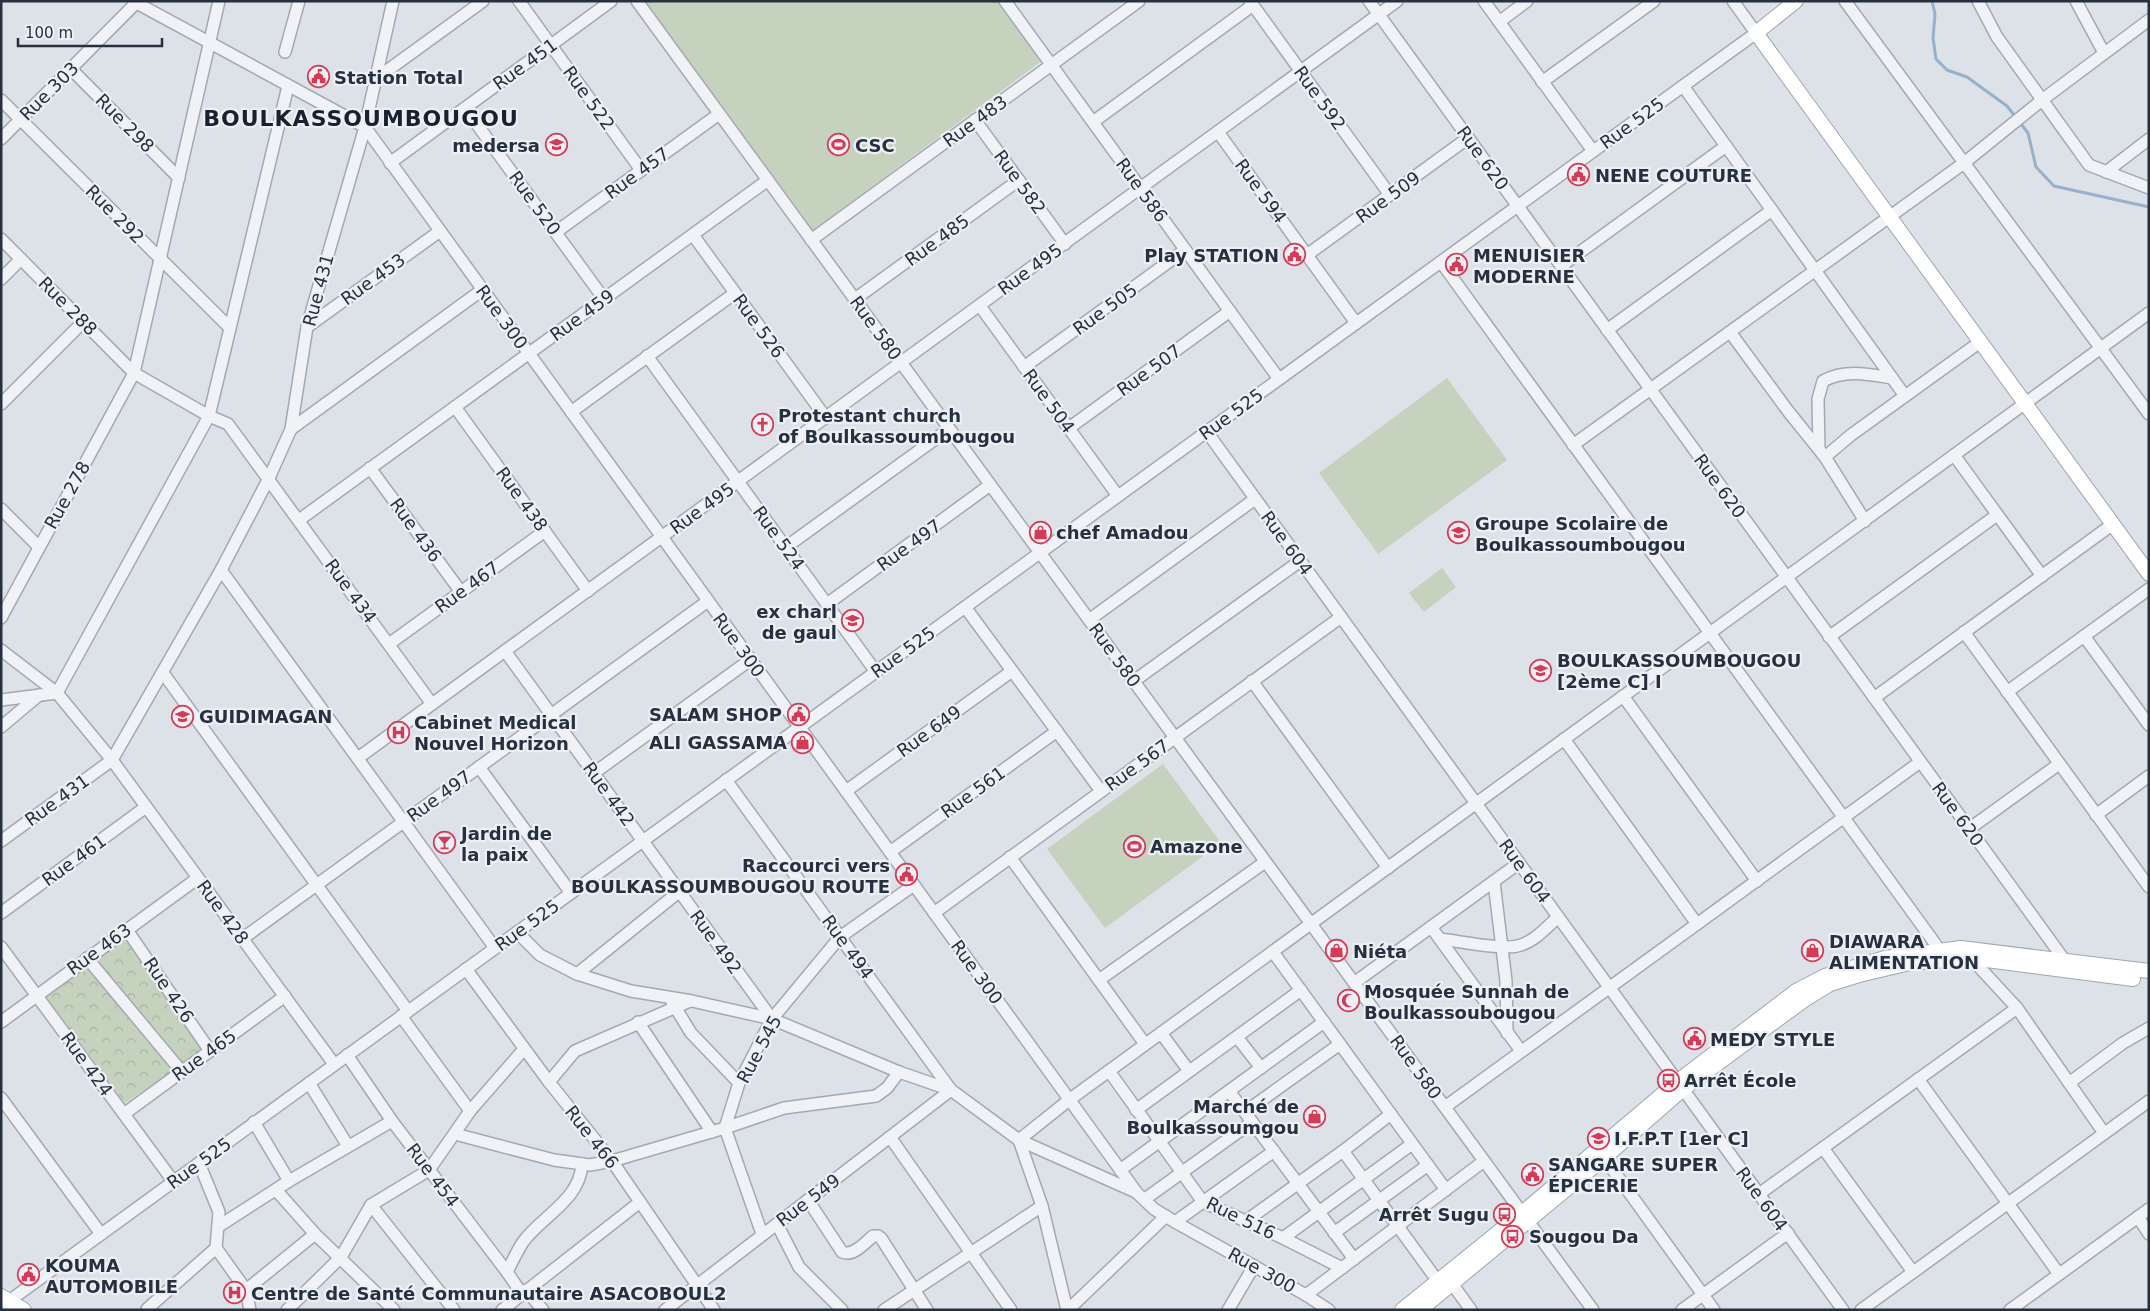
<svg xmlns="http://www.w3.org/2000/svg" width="2150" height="1311" font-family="'DejaVu Sans',sans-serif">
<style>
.park{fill:url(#park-crowns)}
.garden{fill:#c4d2be}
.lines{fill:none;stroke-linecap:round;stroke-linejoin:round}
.stream{stroke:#96b1c9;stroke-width:3}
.minor-casing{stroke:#a2a9b2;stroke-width:14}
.major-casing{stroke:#9ca6b4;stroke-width:16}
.minor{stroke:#f0f2f6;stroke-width:11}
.major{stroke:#fff;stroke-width:14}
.labels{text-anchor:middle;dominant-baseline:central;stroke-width:4.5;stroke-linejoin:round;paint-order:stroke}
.street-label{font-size:18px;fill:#26303f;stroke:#ecf0f5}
.poi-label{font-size:18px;font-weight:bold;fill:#26303f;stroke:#ecf0f5;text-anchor:start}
.district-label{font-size:22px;font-weight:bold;letter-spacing:1px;fill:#18212f;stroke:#ecf0f5}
</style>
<defs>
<pattern id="park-crowns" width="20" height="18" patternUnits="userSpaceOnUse" patternTransform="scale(1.25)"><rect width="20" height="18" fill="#c4d2be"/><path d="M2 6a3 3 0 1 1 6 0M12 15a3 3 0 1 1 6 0" fill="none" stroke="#a8b5a4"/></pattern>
</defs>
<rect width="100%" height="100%" fill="#dde2e8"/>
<path class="park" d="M122,935l81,116 -78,52 -81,-109z"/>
<g class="garden">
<path d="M645,1h355l43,59 -230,170z"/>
<path d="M1447,378l60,82 -129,94 -59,-81z"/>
<path d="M1442,568l14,19 -32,25 -15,-19z"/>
<path d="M1163,764l58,79 -116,85 -58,-79z"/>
</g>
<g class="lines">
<path class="stream" d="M1932,1l3,13 -2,24 3,21 11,11 20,7 40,29 21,27 8,34 18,19 95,21"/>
<defs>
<g id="minor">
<path d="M133,1l232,126 772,1066 17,16 21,13 131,73 23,15"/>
<path d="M519,1l122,169"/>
<path d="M637,1l956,1309"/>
<path d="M1005,1l274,378"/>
<path d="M1250,1l140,194"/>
<path d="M1369,1l699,964"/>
<path d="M1484,1l109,150"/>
<path d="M1845,1l304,413"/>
<path d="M1978,1l19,36 92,128 60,23"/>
<path d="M2076,1l28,52"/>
<path d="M1499,22l28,-21"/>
<path d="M285,52l14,-51"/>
<path d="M71,69l108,109"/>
<path d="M377,78l106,-77"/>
<path d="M1542,82l112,-81"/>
<path d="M1683,86l222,310"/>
<path d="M1,100l229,228"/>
<path d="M465,108l139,191"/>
<path d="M975,120l90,124"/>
<path d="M1093,122l160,-117"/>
<path d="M1218,132l138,191"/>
<path d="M1,139l137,-138"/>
<path d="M390,163l221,-162"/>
<path d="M2106,172l43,-33"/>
<path d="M556,232l163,-118"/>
<path d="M693,235l133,183"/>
<path d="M1,239l133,134 75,43 19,8 204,280"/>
<path d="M811,240l328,-239"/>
<path d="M1307,255l161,-117"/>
<path d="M1441,262l498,687"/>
<path d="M1561,266l165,-120"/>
<path d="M1,279l20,-20"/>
<path d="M855,299l164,-119"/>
<path d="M980,306l138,190"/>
<path d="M307,327l133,-96"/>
<path d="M1607,330l165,-120"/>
<path d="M1730,332l58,79 37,46 40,64"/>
<path d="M647,356l229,316"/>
<path d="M1024,367l161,-117"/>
<path d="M1,404l82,-82"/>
<path d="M455,407l133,184"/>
<path d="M571,412l164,-119"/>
<path d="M1069,428l161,-117"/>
<path d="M291,429l191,-139"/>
<path d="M1207,432l636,878"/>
<path d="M1573,445l391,-282 78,-63 107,-80"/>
<path d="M1819,449l-1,-50 5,-18c22,-12 45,-7 69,-3"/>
<path d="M1954,455l88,121"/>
<path d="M1825,457l26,-22 129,-93"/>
<path d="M370,468l91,124"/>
<path d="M1,509l38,38"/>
<path d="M299,520l469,-340"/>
<path d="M786,547l163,-118"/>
<path d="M221,570l274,378"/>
<path d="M827,604l163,-119"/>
<path d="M965,607l136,184"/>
<path d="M1,618l133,-245 85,-372"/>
<path d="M1089,620l166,-121"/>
<path d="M1964,632l185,255"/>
<path d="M2084,636l65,89"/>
<path d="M1829,637l168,-122"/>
<path d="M389,644l156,-113"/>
<path d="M1,650l56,43 55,67 222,304"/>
<path d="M505,651l267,368"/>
<path d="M163,673l245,338"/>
<path d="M1134,681l166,-120"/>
<path d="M1252,681l136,187"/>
<path d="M2007,692l142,-103"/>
<path d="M1623,696l134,185"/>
<path d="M1874,698l239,-174"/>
<path d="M1,700l56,-7 152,-277 79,-330"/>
<path d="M1,727l38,-32"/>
<path d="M1564,739l133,185"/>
<path d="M358,758l1039,-757"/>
<path d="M479,767l92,126"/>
<path d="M594,773l156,-113"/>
<path d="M846,791l166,-120"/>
<path d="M2096,815l53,-39"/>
<path d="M1969,829l90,-65"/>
<path d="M1,841l111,-81 109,-190 48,-92 22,-49 16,-102 58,-200 28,-126"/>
<path d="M890,852l167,-121"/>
<path d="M1010,857l135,187"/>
<path d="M1494,882l12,99 1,52"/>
<path d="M1,913l145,-106"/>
<path d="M934,913l407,-296"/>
<path d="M1431,927l90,124"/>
<path d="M127,930l83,121"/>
<path d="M517,932l23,23 37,19 54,17 61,10 80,18 127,53 52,18 68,50 117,52"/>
<path d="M242,939l466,-338"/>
<path d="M1440,939c20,2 64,12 81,6 15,-5 26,-18 37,-28"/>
<path d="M1,947l172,234"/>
<path d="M1273,952l173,238"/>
<path d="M1969,956l48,52 87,125"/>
<path d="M87,958l95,114"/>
<path d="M466,969l83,113 63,79 102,149"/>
<path d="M577,974l103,-83"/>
<path d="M1099,980l166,-118"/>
<path d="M1354,983l165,-120"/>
<path d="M672,1002l19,31 48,50"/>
<path d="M401,1016l69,95"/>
<path d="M1,1022l197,-144"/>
<path d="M638,1022l74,110"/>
<path d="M1161,1033l28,38"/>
<path d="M1237,1037l24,31"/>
<path d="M347,1055l45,66 115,151 15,22"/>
<path d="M1109,1071l94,131 80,36 59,30"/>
<path d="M1918,1079l141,195"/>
<path d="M549,1082l26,-31 115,-50"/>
<path d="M309,1083l39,63"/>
<path d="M2069,1083l54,-40 26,-15"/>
<path d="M1229,1091l125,168"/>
<path d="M1,1098l100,136"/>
<path d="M1445,1107l475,-345"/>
<path d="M1136,1110l165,-120"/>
<path d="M1245,1112l95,-68"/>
<path d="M124,1114l161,-118"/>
<path d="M254,1122l35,59"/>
<path d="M455,1134l99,26 36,5 22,-4 113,-33 59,-20 92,-12 11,-8 12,-16"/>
<path d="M890,1137l121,173"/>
<path d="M1823,1148l90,124"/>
<path d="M1343,1151l99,136"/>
<path d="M1600,1152l114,158"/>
<path d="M199,1163l20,49 -3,36 30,42 4,20"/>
<path d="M1120,1170l204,-148"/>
<path d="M276,1190l39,44 79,76"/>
<path d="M1759,1194l258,-186"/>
<path d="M1145,1199l107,-77"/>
<path d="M808,1200l34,52c11,5 23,-9 31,-16h5l3,2 46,72"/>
<path d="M371,1205l83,105"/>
<path d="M2138,1217l11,17"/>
<path d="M1246,1221l97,-70 48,-37"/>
<path d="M1175,1222l99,-71"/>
<path d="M777,1224l22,43 43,43"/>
<path d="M219,1226l70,-45 103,-60"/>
<path d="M1334,1233l94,-68"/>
<path d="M762,1234l-37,-106 14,-45 33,-64 68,-82 74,-52"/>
<path d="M1283,1238l129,-94"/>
<path d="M507,1272c5,-10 10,-21 16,-30 20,-27 57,-42 59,-78"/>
<path d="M1448,1278l23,32"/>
<path d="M246,1290l69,-56"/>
<path d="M526,1290l17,20"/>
<path d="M1306,1295l178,-134"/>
<path d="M147,1309l69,-61"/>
<path d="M3,1310l6,-9 1747,-1268 -23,-32"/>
<path d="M287,1310l54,-53 30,-52 58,-35 41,-59 54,-62"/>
<path d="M502,1310l138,-108"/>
<path d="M665,1310l286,-220 -225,-310"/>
<path d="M884,1310l158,-104"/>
<path d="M1067,1310l-25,-104 -23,-66 50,-40 1080,-787"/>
<path d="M1068,1310l98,-94"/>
<path d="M1228,1310l26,-44"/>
<path d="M1682,1310l106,-77"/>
<path d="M1861,1310l288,-209"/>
<path d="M2010,1310l139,-101"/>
</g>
<g id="major">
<path d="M1796,1l-40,32 393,541"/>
<path d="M1,1296l23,14"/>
<path d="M1402,1310l120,-97 156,-132 118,-90 29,-15 60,-18 76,-10 188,23"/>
<path d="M1420,1310l184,-152 79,-69 121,-89 26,-16 29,-9 51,-12 61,-5 162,21"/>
</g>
</defs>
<use href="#minor" class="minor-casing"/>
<use href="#major" class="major-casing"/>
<use href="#minor" class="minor"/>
<use href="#major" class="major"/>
</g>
<defs>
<symbol id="civic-ring" viewBox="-11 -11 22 22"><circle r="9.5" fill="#ecf0f5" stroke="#d33c57" stroke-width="1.5"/><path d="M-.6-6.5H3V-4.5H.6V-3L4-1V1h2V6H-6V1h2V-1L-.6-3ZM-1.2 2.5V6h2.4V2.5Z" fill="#d33c57"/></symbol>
<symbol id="school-ring" viewBox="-11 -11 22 22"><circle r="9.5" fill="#ecf0f5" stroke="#d33c57" stroke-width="1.5"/><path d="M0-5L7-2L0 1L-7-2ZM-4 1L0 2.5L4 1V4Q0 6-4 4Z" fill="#d33c57"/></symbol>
<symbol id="stadium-ring" viewBox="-11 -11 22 22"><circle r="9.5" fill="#ecf0f5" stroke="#d33c57" stroke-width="1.5"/><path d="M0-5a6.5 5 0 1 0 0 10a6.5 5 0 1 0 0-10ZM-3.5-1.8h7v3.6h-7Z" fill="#d33c57"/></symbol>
<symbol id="church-ring" viewBox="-11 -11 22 22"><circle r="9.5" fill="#ecf0f5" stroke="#d33c57" stroke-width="1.5"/><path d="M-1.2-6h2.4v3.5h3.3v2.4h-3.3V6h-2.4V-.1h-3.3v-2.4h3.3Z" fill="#d33c57"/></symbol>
<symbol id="shop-ring" viewBox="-11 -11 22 22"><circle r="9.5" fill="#ecf0f5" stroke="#d33c57" stroke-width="1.5"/><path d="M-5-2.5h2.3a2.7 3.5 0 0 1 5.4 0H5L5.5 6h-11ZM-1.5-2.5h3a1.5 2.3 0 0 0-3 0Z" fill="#d33c57"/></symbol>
<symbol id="hospital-ring" viewBox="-11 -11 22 22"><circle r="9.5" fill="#ecf0f5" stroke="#d33c57" stroke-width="1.5"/><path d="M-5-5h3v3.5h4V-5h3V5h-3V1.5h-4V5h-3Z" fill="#d33c57"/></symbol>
<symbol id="bar-ring" viewBox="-11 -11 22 22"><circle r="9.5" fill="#ecf0f5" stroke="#d33c57" stroke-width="1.5"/><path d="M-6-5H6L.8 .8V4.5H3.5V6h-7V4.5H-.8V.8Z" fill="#d33c57"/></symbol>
<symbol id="mosque-ring" viewBox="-11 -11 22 22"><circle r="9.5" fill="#ecf0f5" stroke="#d33c57" stroke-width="1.5"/><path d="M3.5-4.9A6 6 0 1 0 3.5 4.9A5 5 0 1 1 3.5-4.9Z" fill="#d33c57"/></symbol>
<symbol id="bus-ring" viewBox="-11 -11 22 22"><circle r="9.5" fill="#ecf0f5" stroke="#d33c57" stroke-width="1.5"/><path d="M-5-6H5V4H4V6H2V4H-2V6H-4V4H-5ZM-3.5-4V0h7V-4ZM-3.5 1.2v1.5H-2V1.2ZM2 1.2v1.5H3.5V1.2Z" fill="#d33c57"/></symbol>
</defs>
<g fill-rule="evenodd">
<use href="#civic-ring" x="306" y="64" width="25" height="25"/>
<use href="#school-ring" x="544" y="132" width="25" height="25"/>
<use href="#stadium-ring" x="826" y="132" width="25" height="25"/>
<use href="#civic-ring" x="1566" y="162" width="25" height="25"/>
<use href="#civic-ring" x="1282" y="242" width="25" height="25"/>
<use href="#civic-ring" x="1444" y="252" width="25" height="25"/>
<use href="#church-ring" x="750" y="412" width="25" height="25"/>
<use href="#shop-ring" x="1028" y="520" width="25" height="25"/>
<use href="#school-ring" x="1446" y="520" width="25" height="25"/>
<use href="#school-ring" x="840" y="608" width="25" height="25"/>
<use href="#school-ring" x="1528" y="658" width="25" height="25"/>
<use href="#civic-ring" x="786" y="702" width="25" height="25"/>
<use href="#school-ring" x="170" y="704" width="25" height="25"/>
<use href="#hospital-ring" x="386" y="720" width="25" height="25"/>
<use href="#shop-ring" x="790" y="730" width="25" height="25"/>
<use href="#bar-ring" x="432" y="830" width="25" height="25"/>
<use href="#stadium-ring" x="1122" y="834" width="25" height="25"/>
<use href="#civic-ring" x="894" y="862" width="25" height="25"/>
<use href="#shop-ring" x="1324" y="938" width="25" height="25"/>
<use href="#shop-ring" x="1800" y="938" width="25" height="25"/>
<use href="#mosque-ring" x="1336" y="988" width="25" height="25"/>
<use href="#civic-ring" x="1682" y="1026" width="25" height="25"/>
<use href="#bus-ring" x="1656" y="1068" width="25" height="25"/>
<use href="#shop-ring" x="1302" y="1104" width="25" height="25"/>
<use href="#school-ring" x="1586" y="1126" width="25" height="25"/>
<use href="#civic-ring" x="1520" y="1162" width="25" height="25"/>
<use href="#bus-ring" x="1492" y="1202" width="25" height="25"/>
<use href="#bus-ring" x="1500" y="1224" width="25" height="25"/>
<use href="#civic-ring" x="16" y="1262" width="25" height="25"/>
<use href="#hospital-ring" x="222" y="1280" width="25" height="25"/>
</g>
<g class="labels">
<g class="street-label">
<text transform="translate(525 64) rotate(-36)">Rue 451</text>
<text transform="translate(49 91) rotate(-45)">Rue 303</text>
<text transform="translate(589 98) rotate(54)">Rue 522</text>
<text transform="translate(1320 98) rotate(54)">Rue 592</text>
<text transform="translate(975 121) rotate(-36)">Rue 483</text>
<text transform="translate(125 123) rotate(45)">Rue 298</text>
<text transform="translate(1632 123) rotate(-36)">Rue 525</text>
<text transform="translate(1483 158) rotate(54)">Rue 620</text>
<text transform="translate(637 173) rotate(-36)">Rue 457</text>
<text transform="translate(1020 182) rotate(54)">Rue 582</text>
<text transform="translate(1142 190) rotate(54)">Rue 586</text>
<text transform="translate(1261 191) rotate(54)">Rue 594</text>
<text transform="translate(1388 197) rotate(-36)">Rue 509</text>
<text transform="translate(535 203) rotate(54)">Rue 520</text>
<text transform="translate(115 214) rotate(45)">Rue 292</text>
<text transform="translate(937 240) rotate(-36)">Rue 485</text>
<text transform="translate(1030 269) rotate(-36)">Rue 495</text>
<text transform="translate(373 279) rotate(-36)">Rue 453</text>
<text transform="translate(318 290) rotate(-75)">Rue 431</text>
<text transform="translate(68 306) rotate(45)">Rue 288</text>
<text transform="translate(1105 309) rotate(-36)">Rue 505</text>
<text transform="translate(582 315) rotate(-36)">Rue 459</text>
<text transform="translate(502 317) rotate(54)">Rue 300</text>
<text transform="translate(759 326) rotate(54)">Rue 526</text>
<text transform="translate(876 328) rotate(54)">Rue 580</text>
<text transform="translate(1149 370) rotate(-36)">Rue 507</text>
<text transform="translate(1049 401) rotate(54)">Rue 504</text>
<text transform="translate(1231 414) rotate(-36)">Rue 525</text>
<text transform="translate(1720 486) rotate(54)">Rue 620</text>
<text transform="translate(67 495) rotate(-61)">Rue 278</text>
<text transform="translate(522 499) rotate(54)">Rue 438</text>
<text transform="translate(702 508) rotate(-36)">Rue 495</text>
<text transform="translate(416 530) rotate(54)">Rue 436</text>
<text transform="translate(779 538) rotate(54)">Rue 524</text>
<text transform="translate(1287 543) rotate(54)">Rue 604</text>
<text transform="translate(909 545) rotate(-36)">Rue 497</text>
<text transform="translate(467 587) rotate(-36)">Rue 467</text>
<text transform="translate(351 591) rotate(54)">Rue 434</text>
<text transform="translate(739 645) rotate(54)">Rue 300</text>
<text transform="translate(903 652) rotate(-36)">Rue 525</text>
<text transform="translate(1115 655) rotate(54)">Rue 580</text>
<text transform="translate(929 731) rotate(-36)">Rue 649</text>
<text transform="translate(1137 765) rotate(-36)">Rue 567</text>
<text transform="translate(973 792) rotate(-36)">Rue 561</text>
<text transform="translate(609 794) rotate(54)">Rue 442</text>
<text transform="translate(439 796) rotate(-36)">Rue 497</text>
<text transform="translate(57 800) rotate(-36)">Rue 431</text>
<text transform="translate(1958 814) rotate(54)">Rue 620</text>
<text transform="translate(74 860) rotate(-36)">Rue 461</text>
<text transform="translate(1525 871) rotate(54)">Rue 604</text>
<text transform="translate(223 912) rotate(54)">Rue 428</text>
<text transform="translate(527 925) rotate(-36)">Rue 525</text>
<text transform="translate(716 942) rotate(54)">Rue 492</text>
<text transform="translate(848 947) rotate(54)">Rue 494</text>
<text transform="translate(99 949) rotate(-36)">Rue 463</text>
<text transform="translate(977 972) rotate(54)">Rue 300</text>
<text transform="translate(169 990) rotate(56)">Rue 426</text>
<text transform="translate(759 1049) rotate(-62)">Rue 545</text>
<text transform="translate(204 1055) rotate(-36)">Rue 465</text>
<text transform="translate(87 1064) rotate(54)">Rue 424</text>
<text transform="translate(1416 1067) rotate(54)">Rue 580</text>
<text transform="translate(592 1137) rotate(52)">Rue 466</text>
<text transform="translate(199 1163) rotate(-36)">Rue 525</text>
<text transform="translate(433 1175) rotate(53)">Rue 454</text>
<text transform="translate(1762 1199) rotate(54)">Rue 604</text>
<text transform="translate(808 1200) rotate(-37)">Rue 549</text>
<text transform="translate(1241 1218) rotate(26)">Rue 516</text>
<text transform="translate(1262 1270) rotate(29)">Rue 300</text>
</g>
<g class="poi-label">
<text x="334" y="77">Station Total</text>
<text x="540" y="145" text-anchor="end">medersa</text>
<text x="855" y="145">CSC</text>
<text x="1595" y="175">NENE COUTURE</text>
<text x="1279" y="255" text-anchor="end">Play STATION</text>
<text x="1473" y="255">MENUISIER<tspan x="1473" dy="21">MODERNE</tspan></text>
<text x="778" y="415">Protestant church<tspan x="778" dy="21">of Boulkassoumbougou</tspan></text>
<text x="1475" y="523">Groupe Scolaire de<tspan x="1475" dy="21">Boulkassoumbougou</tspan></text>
<text x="1056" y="532">chef Amadou</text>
<text x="837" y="611" text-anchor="end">ex charl<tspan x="837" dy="21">de gaul</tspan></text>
<text x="1557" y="660">BOULKASSOUMBOUGOU<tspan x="1557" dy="21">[2ème C] I</tspan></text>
<text x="782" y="714" text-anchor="end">SALAM SHOP</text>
<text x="199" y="716">GUIDIMAGAN</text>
<text x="414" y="722">Cabinet Medical<tspan x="414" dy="21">Nouvel Horizon</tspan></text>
<text x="787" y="742" text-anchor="end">ALI GASSAMA</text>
<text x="461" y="833">Jardin de<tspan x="461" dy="21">la paix</tspan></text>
<text x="1150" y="846">Amazone</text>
<text x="890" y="865" text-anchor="end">Raccourci vers<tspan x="890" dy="21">BOULKASSOUMBOUGOU ROUTE</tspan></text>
<text x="1829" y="941">DIAWARA<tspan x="1829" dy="21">ALIMENTATION</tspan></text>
<text x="1353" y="951">Niéta</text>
<text x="1364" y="991">Mosquée Sunnah de<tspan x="1364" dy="21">Boulkassoubougou</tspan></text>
<text x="1710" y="1039">MEDY STYLE</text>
<text x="1684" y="1080">Arrêt École</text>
<text x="1299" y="1106" text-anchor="end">Marché de<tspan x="1299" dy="21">Boulkassoumgou</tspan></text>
<text x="1614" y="1138">I.F.P.T [1er C]</text>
<text x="1548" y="1164">SANGARE SUPER<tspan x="1548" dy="21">ÉPICERIE</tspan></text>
<text x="1489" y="1214" text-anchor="end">Arrêt Sugu</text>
<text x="1529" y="1236">Sougou Da</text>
<text x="45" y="1265">KOUMA<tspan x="45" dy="21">AUTOMOBILE</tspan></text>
<text x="251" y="1293">Centre de Santé Communautaire ASACOBOUL2</text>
</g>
<g class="district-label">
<text x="361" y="118">BOULKASSOUMBOUGOU</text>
</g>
</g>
<rect width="2150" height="1311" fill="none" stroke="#26303f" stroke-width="5"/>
<path d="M18 38v8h144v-8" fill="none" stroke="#26303f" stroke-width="2.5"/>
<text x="25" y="38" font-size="15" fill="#26303f" stroke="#ecf0f5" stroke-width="4" paint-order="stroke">100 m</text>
</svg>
